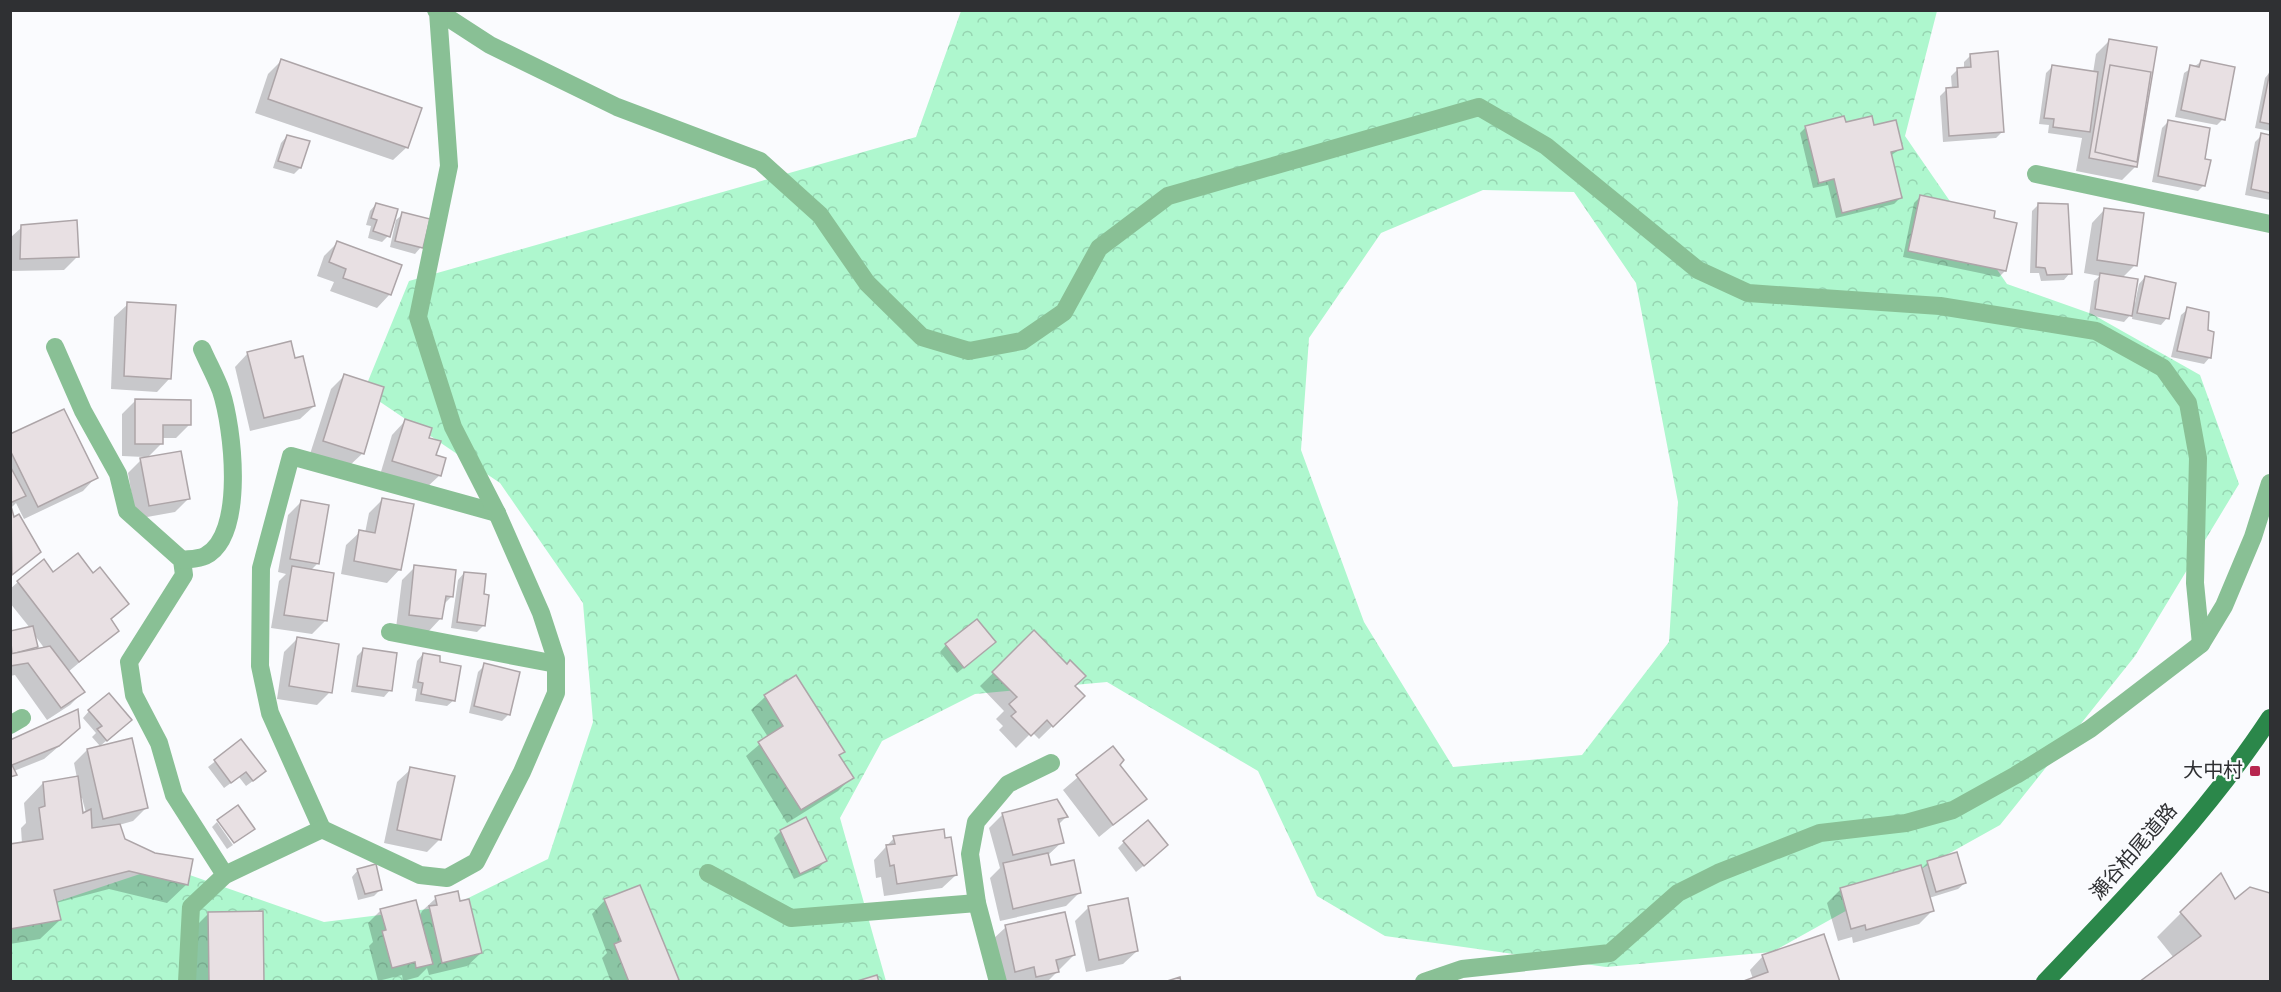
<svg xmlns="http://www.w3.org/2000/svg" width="2281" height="992" font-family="Spectral,'Noto Sans JP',serif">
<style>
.forest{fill:url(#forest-crowns);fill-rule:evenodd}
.shadow{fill:#0003;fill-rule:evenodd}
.building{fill:#e8e0e3;stroke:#ada5a8;stroke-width:1.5}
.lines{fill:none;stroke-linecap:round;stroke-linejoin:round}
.minor{stroke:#89c095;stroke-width:18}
.major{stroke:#2b874a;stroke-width:18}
.poi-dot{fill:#b7264f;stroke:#fafbfe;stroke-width:2}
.labels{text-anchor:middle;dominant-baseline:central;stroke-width:4.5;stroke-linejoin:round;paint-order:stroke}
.poi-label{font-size:20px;fill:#2f3033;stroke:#fafbfe;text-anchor:end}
.street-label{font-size:20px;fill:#2f3033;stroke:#fafbfe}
</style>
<defs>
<pattern id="forest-crowns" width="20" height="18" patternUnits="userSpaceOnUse" patternTransform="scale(1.5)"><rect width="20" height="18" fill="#aef7ce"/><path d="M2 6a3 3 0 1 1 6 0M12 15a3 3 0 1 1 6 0" fill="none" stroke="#96d4b1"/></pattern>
</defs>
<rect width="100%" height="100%" fill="#fafbfe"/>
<path class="forest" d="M961,11h976l-32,125 102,148 85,30 108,61 39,109 -104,172 -135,169 -228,127 -166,15 -221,-31 -68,-40 -59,-125 -151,-89 -132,12 -93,47 -42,77 46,163h-875l-1,-94 43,16 111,-37 160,56 128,-16 96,-47 45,-137 -10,-119 -83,-120 -136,-92 45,-110 507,-144zM1483,190l91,2 62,91 42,219 -9,140 -87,113 -129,12 -89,-145 -63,-172 8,-112 72,-105z"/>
<g class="shadow">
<path d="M2110,40l26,126 -14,14 -46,-9 6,-33 -34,-5 1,-8 -10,-1 7,-51 7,-7 40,7 3,-19z"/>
<path d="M1970,56l32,76 -6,6 -53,4 -3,-46 6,-6 6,-1 -1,-13 6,-6 7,-1v-7z"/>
<path d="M281,61l126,86 -14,13 -138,-47 13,-39z"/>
<path d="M2201,62l22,57 -6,6 -42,-8 9,-44z"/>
<path d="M2270,72v59l-15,-3 10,-50z"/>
<path d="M2169,121l34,39 1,25 -6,6 -46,-9 10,-54z"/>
<path d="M1806,127h67l29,21 -12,8 10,42 -6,6 -58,14 -8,-33 -15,3 -13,-55z"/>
<path d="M2262,135l8,2v63l-25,-5 10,-53z"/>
<path d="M287,136l13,32 -6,6 -21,-6 8,-25z"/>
<path d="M1920,197l73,22 12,52 -6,6 -96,-20 11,-54z"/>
<path d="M376,204l12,32 -6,6 -14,-4 3,-12 -5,-1 4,-14z"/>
<path d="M2038,205l32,68 -6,7 -23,1 -2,-8h-9l2,-62z"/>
<path d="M2105,209l30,56 -13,13 10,24 3,1 4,-19 6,-7 22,41 -6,7 -29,-6 1,-7 -9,10 -35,-7 5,-34 6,-5 -16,-3 8,-50z"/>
<path d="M403,214l18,33 -6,7 -25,-7 6,-27z"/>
<path d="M22,227l56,29 -14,14 -54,1v-33z"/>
<path d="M337,243l53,51 -13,14 -47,-17 4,-9 -17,-6 7,-20z"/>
<path d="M128,304l42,74 -13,14 -46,-3 3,-72z"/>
<path d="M2188,309l18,23 4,25 -6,7 -33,-7 10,-42z"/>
<path d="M248,353l45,7 21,46 -14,13 -50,12 -15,-64z"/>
<path d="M344,376l19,77 -14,13 -39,-12 21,-65z"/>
<path d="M136,400l53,25 -13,13h-15v6l-15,15 43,39 -14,14 -39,7 -8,-46 16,-16 -22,-1v-42z"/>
<path d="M405,421l29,35 6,19 -14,13 -46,-13 12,-40z"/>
<path d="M10,436l86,41 -13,14 -59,28 -8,-16 -6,6z"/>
<path d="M382,500l18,69 -13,14 -46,-9 5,-29 14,-13 5,1 4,-20z"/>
<path d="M301,502l26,4 -10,58 -7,7 15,50 -13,13 -41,-6 8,-47 7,-7 -8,-2 10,-57z"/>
<path d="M10,511l3,8 26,33 -29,25z"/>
<path d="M415,567l37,29 -9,9 -2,13 -13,14 -32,-4 6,-48z"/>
<path d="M464,573l18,22 2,30 -7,7 -26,-4 7,-48z"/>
<path d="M53,575h39l35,29 -17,16 7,11 -49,41 15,20 -13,13 -23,15 -32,-45 -5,1v-43l20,-5 -20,-25v-14l8,-7zM33,633l12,16 -13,2 5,-5z"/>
<path d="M1034,633l49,63 -44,43 -7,-7 -16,16 -17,-18 4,-4 -7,-7 8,-8 -24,-25z"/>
<path d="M297,639l33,53 -13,13 -40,-6 7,-47z"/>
<path d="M946,645l41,4 -30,24 -17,-21z"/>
<path d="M363,650l27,40 -6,7 -33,-5 6,-36z"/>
<path d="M423,654l15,9 16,37 -7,6 -32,-5 2,-12 -5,-1 5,-27z"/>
<path d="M485,665l24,49 -7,7 -33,-8 9,-41z"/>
<path d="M796,677l47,74 -5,5 14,21 -14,14 -51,32 -41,-67 22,-19 -17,-27 14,-13z"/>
<path d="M89,711l34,16 -23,19 -8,-9 4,-4 -13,-15z"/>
<path d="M65,741l-21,18 -30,12 1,3 -5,5v-37z"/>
<path d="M241,741l16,37 -11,8 -7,-9 -15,11 -16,-21z"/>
<path d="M1112,748l6,17 27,34 -46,38 -36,-47z"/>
<path d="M87,750l59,58 -13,13 -14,4 5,15 63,44 -20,19 -58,-14 -53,14 4,17 -20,19 -30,5v-99l12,-1 -1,-16 5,-5 -2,-20 19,-20 34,-5 -3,-15zM80,798h2l4,15 -4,2z"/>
<path d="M411,769l29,70 -13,13 -43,-9 13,-61z"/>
<path d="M1003,814l63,3 -8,8 4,17 -15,14 3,11 29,26 -13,13 -66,15 -10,-43 10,-10 -11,-40z"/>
<path d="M805,819l20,42 -6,7 -25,11 -20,-41 7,-7z"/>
<path d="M217,822l16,23 -6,4 -15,-22z"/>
<path d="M894,838l50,2 12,35 -14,13 -58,8 -3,-19 -5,1 -2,-18z"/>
<path d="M1124,842l36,10 -24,20 -18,-24z"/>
<path d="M1928,862l37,21 -7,6 -29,9 3,13 -13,13 -66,19 -1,-6 -14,4 -11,-38 14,-14 80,-20z"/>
<path d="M358,870l23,19 -7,7 -16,4 -6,-23z"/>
<path d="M2250,888l20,7v87h-128l32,-24 -17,-21 24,-24 53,-12z"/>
<path d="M436,898l23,5 22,50 -14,13 -38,9 -2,-7 -9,9 -15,4 -1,-6 -24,6 -9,-35 4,-4 -5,-19 13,-13 38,8 3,-7z"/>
<path d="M605,900l70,82h-64l-9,-24 5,-5 -15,-39z"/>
<path d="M1089,907l48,44 -14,13 -37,8 -11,-51z"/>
<path d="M208,914l55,68h-73l-1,-49z"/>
<path d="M1006,927l68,28 -27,27h-46l-9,-42z"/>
<path d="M1763,956l75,26 -85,-3 -3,-9z"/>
</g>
<g class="building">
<path d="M2109,39l48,8 -20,120 -48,-9z"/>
<path d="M1998,51l6,81 -55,4 -3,-48 12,-1 -1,-19 14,-1 -1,-13z"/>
<path d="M281,59l141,49 -14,40 -140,-49z"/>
<path d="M2201,60l34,7 -10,53 -44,-10 9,-45 9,2z"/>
<path d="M2052,65l46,7 -8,60 -37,-5 1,-8 -10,-1z"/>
<path d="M2110,65l41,7 -14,90 -42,-10z"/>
<path d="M2270,71v53l-10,-2z"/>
<path d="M1844,116l2,6 26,-6 2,9 22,-5 7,29 -12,3 11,46 -60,15 -8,-34 -15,4 -14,-57z"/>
<path d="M2168,120l42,8 -5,31 6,1 -6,26 -47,-10z"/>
<path d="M2261,133l9,2v58l-19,-4z"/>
<path d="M287,135l23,6 -9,27 -23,-7z"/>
<path d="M1920,195l75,16 -1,7 23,5 -11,48 -98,-20z"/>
<path d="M376,203l22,6 -8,28 -17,-6 4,-11 -6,-2z"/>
<path d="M2038,203l30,1 4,70 -25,1 -2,-7 -9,-1z"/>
<path d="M2104,208l40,5 -7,53 -40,-6z"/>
<path d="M402,212l28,7 -7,29 -28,-7z"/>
<path d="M77,220l2,37 -59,2 1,-34z"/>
<path d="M337,241l65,24 -11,30 -48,-17 3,-9 -17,-7z"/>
<path d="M2100,273l38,6 -6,37 -37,-7z"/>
<path d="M2145,276l31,7 -7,36 -32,-6z"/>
<path d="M127,302l49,3 -5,74 -47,-3z"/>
<path d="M2187,307l22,5 -1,18 6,2 -3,26 -34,-7z"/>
<path d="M291,341l4,17 8,-2 12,50 -51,12 -17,-66z"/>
<path d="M344,374l40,13 -20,67 -41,-13z"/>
<path d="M135,399l56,1v25h-28v19h-28z"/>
<path d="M64,409l34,69 -60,29 -28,-57v-16z"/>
<path d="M405,419l27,9 -3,10 12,3 -5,14 10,3 -5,18 -49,-15z"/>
<path d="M181,451l9,48 -41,7 -9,-48z"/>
<path d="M10,466l16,30 -16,7z"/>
<path d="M382,498l32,6 -13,66 -47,-9 5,-31 16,3z"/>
<path d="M301,500l28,5 -10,59 -29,-5z"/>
<path d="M11,506l3,11 5,-3 22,38 -29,23z"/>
<path d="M78,553l15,20 7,-6 29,37 -18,15 8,12 -40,31 -62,-81 27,-22 9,13z"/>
<path d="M414,565l42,5 -3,27 -7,-1 -4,23 -33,-4z"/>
<path d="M292,566l42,7 -7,48 -43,-6z"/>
<path d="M464,572l22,2 -2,20 5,1 -4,31 -28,-4z"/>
<path d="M977,619l19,23 -32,26 -19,-24z"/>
<path d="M33,626l5,21 -26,7 -2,-23z"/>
<path d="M1034,630l33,34 3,-4 16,16 -11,10 10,10 -32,31 -6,-7 -16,16 -20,-20 5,-4 -7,-8 8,-7 -25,-25z"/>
<path d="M297,637l42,7 -7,49 -43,-7z"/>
<path d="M50,646l35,46 -24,16 -33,-45 -18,3v-12z"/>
<path d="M363,648l34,5 -5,38 -35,-5z"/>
<path d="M423,653l17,3v6l21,4 -6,35 -34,-7 2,-11 -5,-1z"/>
<path d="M484,663l36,9 -10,43 -36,-9z"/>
<path d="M796,675l49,77 -6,3 15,23 -53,32 -43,-68 25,-16 -19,-31z"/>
<path d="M109,693l23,27 -25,21 -10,-12 5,-3 -14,-16z"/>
<path d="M78,709l2,19 -21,18 -47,19 5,10 -7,2v-37z"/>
<path d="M132,738l16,70 -45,11 -16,-70z"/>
<path d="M241,739l25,32 -13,10 -7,-9 -15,11 -17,-23z"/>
<path d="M1113,746l11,14 -4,5 27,34 -34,26 -37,-50z"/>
<path d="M410,767l45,9 -14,64 -44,-10z"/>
<path d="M78,776l5,37 8,-4 1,19 28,-4 5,15 30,14 38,6 -5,26 -59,-14 -75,19 7,30 -51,9v-85l33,-5 -4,-31 6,-2 -2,-24z"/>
<path d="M1057,799l11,18 -10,2 6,24 -51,12 -11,-42z"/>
<path d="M238,805l17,24 -21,14 -17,-23z"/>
<path d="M806,817l21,44 -27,13 -20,-44z"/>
<path d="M1148,820l20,25 -24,21 -21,-25z"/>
<path d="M944,829l1,9 6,-1 6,38 -60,9 -3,-19 -4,1 -4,-21 9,-1 -2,-8z"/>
<path d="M1957,852l9,31 -30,9 -9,-31z"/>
<path d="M1048,853l3,12 23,-5 7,33 -68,16 -10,-46z"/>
<path d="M376,864l6,26 -17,4 -8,-25z"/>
<path d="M1921,865l13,46 -68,19 -1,-5 -14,4 -11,-41z"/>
<path d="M2221,873l14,26 15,-12 20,6v89h-131l62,-46 -21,-24z"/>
<path d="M640,885l39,95 -4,2h-46l-15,-38 7,-3 -17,-42z"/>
<path d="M458,891l2,10 9,-2 13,54 -40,10 -13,-57 8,-1 -2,-9z"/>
<path d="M1128,898l10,53 -39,9 -11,-54z"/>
<path d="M416,900l17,64 -17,4 -1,-6 -23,6 -10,-37 4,-1 -6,-21z"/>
<path d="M263,911l1,71h-55l-1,-70z"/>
<path d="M1065,912l10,43 -19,5 3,12 -23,5 -2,-10 -19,5 -10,-47z"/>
<path d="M1824,934l16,48h-99l27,-10 -6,-17z"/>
<path d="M877,975l2,7h-25z"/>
<path d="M1180,977l1,5h-17z"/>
</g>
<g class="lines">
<g class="minor">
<path d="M436,10l54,35 127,62 143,54 60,54 47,68 55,54 47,14 53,-10 42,-29 35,-64 69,-52 311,-89 67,39 152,124 50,23 192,13 156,25 67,37 25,35 10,55 -3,125 6,61"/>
<path d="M2036,174l234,50"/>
<path d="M55,347l28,64 35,63 9,37 55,49 2,15 -55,87 5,33 25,48 15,52 51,80"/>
<path d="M182,560c7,-1 17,-1 23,-4 41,-20 28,-129 16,-165 -5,-14 -13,-28 -19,-42"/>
<path d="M390,632l166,32"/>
<path d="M10,725l12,-7"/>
<path d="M322,829l-52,-116 -10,-47 1,-98 30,-112 206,57"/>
<path d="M708,873l83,45 186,-15"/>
<path d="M187,982l4,-75 34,-32 97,-46 98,46 27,3 29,-16 46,-90 34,-79v-34l-15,-46 -44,-100 -44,-86 -35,-110 31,-151 -11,-154"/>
<path d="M998,982l-21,-79 -7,-49 6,-32 32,-38 43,-21"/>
<path d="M1424,982l38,-13 148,-16 68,-60 40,-20 102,-40 86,-10 47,-13 63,-35 74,-46 111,-85 23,-38 29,-69 17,-54"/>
</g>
<path class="major" d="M2045,982c80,-84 162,-168 225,-264"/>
</g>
<rect class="poi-dot" x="2249" y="765" width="12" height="12" rx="3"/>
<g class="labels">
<g class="poi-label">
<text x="2243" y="771">大中村</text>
</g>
<g class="street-label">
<text transform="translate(2134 852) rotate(-49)">瀬谷柏尾道路</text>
</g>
</g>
<rect width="2281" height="992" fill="none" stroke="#2f3033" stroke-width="24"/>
</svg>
